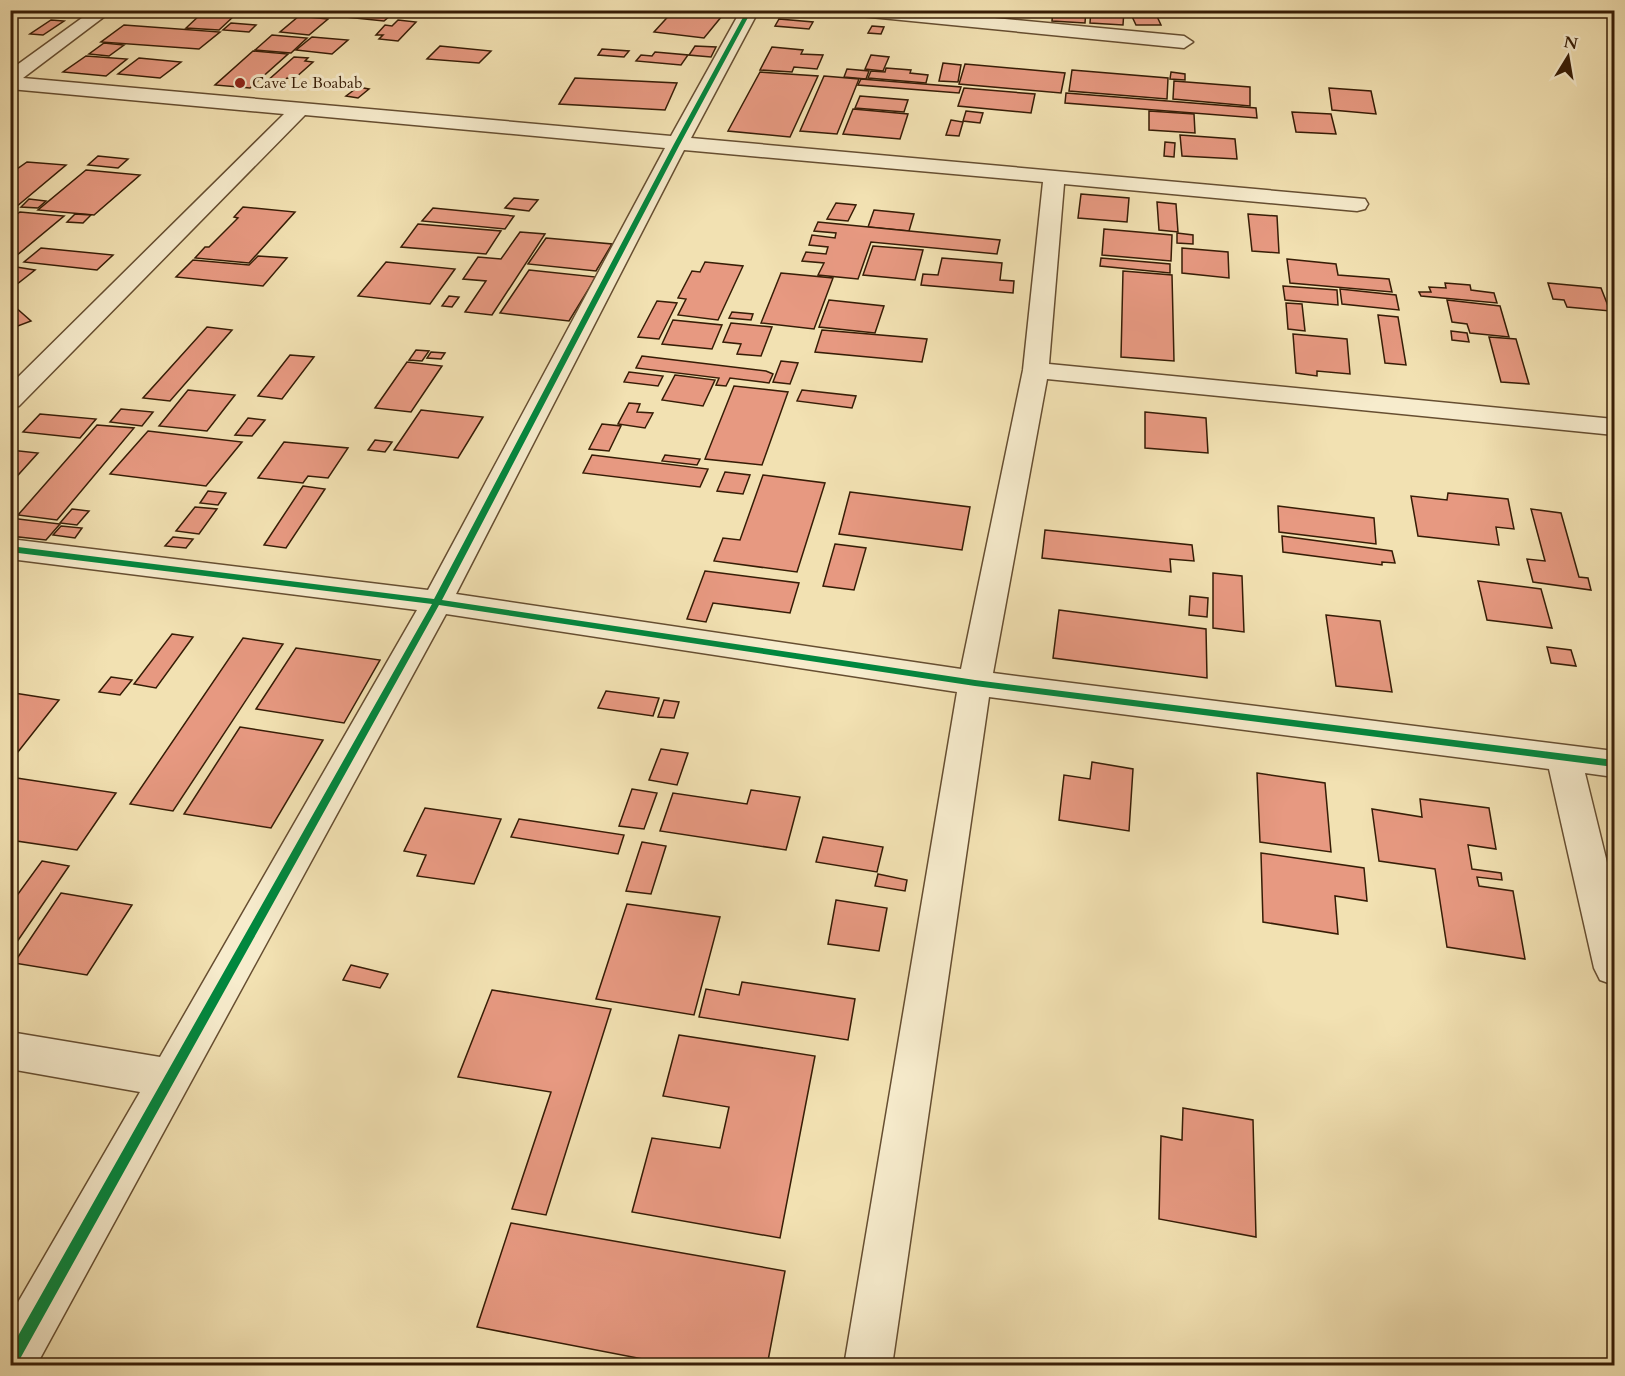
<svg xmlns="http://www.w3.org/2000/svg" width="1625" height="1376" font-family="Cardo,serif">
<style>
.building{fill:#e79981;stroke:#371d06;stroke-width:1.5}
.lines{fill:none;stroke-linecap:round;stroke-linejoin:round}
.minor-casing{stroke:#664e31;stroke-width:3}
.minor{fill:#f7eccd;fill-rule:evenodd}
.cycleway-casing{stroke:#f7eccd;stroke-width:4}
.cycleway{fill:#00873e;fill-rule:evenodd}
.poi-dot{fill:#8f2418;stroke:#f7eccd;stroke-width:2}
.labels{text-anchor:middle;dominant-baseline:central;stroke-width:6;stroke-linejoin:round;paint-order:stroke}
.far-poi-label{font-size:16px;fill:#371d06;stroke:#f7eccd;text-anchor:start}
</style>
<rect width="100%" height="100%" fill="#f2e1b2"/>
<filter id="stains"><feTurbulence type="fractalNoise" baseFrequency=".00333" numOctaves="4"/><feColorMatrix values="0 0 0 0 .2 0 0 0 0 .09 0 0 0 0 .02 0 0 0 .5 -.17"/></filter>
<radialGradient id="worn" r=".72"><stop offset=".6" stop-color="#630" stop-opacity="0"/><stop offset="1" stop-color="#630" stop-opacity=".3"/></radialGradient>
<g class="building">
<path d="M331,10h66l-13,11 -59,-6z"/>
<path d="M674,10l48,6 -18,22 -50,-6z"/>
<path d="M1053,10h33l-1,13 -33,-2z"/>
<path d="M1091,10h33l-1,15 -33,-2z"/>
<path d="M1129,10h25l7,15h-25z"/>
<path d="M201,14l33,2 -15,14 -33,-2z"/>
<path d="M299,16l29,3 -19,16 -29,-3z"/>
<path d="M779,19l34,3 -4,7 -34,-3z"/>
<path d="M51,20l13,1 -21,14 -13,-1z"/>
<path d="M398,20l18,2 -18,19 -19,-2 4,-4h-7l9,-10 7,1z"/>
<path d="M231,23l25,2 -7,7 -26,-2z"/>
<path d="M124,25l96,7 -21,17 -98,-7z"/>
<path d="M872,26l12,1 -3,7 -13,-1z"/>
<path d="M272,35l35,3 -16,15 -36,-3z"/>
<path d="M312,37l36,3 -16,14 -36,-4z"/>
<path d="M104,43l20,2 -15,11 -20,-2z"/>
<path d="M440,46l51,5 -12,12 -52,-4z"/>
<path d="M695,46l21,1 -5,10 -22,-2z"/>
<path d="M772,47l31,3 -2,4 22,1 -6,14 -23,-2 -2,5 -32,-2z"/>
<path d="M602,49l27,2 -5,6 -26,-2z"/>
<path d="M253,51l35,3 -38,34 -35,-3z"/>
<path d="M655,52l33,3 -7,10 -45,-4 5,-6 11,1z"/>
<path d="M871,55l18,2 -6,14 -18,-2z"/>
<path d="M86,56l41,3 -21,17 -43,-4z"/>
<path d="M294,57l14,1 -3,3 8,1 -19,17 -7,-1 -7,7 -15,-2z"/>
<path d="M139,58l42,4 -21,16 -42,-4z"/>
<path d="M943,63l18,2 -3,17 -19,-1z"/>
<path d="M965,64l100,9 -4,20 -102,-9z"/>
<path d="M886,68l25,2 -1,3 18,2 -2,8 -58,-5 3,-7 14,1z"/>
<path d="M847,69l22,2 -3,8 -22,-2z"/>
<path d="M1072,70l96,8 -1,21 -98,-8z"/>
<path d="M760,72l58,4 -28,61 -62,-6z"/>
<path d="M1171,72l14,2v6l-15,-1z"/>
<path d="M824,76l35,3 -22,55 -37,-3z"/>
<path d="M575,78l102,5 -12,27 -106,-6z"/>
<path d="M861,79l100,8 -2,6 -101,-8z"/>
<path d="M1174,81l76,6v19l-77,-7z"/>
<path d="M358,87l11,2 -11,9 -12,-2z"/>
<path d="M964,88l71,6 -4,19 -73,-7z"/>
<path d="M1329,88l42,3 5,23 -44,-4z"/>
<path d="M1066,93l190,15 1,10 -192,-15z"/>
<path d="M860,96l48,4 -4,12 -49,-4z"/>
<path d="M853,109l55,5 -8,25 -57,-5z"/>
<path d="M966,111l17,2 -3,10 -17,-2z"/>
<path d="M1149,111l45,3 1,19 -46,-3z"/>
<path d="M1292,112l39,2 5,20 -40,-2z"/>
<path d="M951,120l12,2 -4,14 -13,-1z"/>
<path d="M1180,135l55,4 2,20 -55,-3z"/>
<path d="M1165,142l10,1 -1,14 -10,-1z"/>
<path d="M98,156l30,3 -10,9 -30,-3z"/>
<path d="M27,162l39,3 -50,42 -6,-1v-32z"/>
<path d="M86,170l54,5 -46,40 -56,-5z"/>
<path d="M1081,194l48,4 -2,24 -49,-4z"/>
<path d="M514,198l24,2 -9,11 -24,-3z"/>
<path d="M29,199l17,2 -8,7 -17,-1z"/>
<path d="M1157,202l19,2 2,28 -19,-2z"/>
<path d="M836,203l20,2 -8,16 -21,-2z"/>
<path d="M243,207l52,5 -46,51 -54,-5 10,-11h4l29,-29 -4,-1z"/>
<path d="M433,208l81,8 -9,13 -83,-8z"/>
<path d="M874,210l40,4 -5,17 -41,-4z"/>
<path d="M20,212l44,4 -54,45v-42z"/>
<path d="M75,214l16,1 -8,8 -16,-1z"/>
<path d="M1248,214l29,2 2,37 -27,-2z"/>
<path d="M818,222l182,18 -3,14 -126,-12 -13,37 -40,-4 6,-12 -22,-2 4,-9 20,2 2,-7 -19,-2 3,-10 23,3 1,-5 -22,-2z"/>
<path d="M418,224l83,7 -15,23 -85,-7z"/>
<path d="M1104,229l68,6 -1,26 -69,-6z"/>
<path d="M520,232l25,2 -53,81 -27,-3 21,-31 -23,-2 15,-22 23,2z"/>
<path d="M1177,233l16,2v9l-16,-1z"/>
<path d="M546,238l66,6 -16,27 -68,-7z"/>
<path d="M873,246l50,4 -8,30 -52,-5z"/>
<path d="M41,248l72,7 -16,15 -73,-8z"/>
<path d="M1182,248l46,4 1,26 -47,-5z"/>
<path d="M258,256l29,2 -24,28 -87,-9 17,-17 56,5z"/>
<path d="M942,258l60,5 -2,17 14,1 -1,12 -92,-8 2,-11 15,1z"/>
<path d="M1101,258l69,6v9l-70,-7z"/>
<path d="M1287,259l49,5 2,11 51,4 3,13 -102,-9z"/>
<path d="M386,262l69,7 -25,35 -72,-8z"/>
<path d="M705,262l38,4 -25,54 -40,-5 8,-16 -8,-1 14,-27 8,1z"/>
<path d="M10,266l25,4 -23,18z"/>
<path d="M529,270l67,7 -27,44 -69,-8z"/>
<path d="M1123,271l49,4 2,86 -53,-4z"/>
<path d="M781,273l52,5 -19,51 -53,-6z"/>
<path d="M1445,283l25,2 1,5 23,3 3,10 -76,-7 -2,-4h12l-2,-5 17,1z"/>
<path d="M1548,283l53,5 9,23 -43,-4 -3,-7 -11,-1z"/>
<path d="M1283,286l54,4 1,15 -53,-5z"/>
<path d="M1340,289l56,6 3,15 -57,-6z"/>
<path d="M449,296l10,1 -7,10 -10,-1z"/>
<path d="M829,300l55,6 -9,27 -56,-6z"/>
<path d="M1447,300l53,6 9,31 -39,-4 -3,-9 -15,-2z"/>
<path d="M657,301l20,2 -18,36 -21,-2z"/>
<path d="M1286,303l16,1 3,27 -17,-2z"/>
<path d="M14,306l17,15 -21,8v-21z"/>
<path d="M732,312l21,2 -2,6 -22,-2z"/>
<path d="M1378,315l20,2 8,48 -21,-2z"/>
<path d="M673,320l49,5 -10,24 -50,-5z"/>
<path d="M731,323l41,4 -11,29 -24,-2 4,-10 -18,-2z"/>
<path d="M207,327l25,3 -62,71 -27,-3z"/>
<path d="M822,330l105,9 -5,23 -107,-10z"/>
<path d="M1451,331l16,2 2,9 -17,-2z"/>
<path d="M1293,334l54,5 3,35 -33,-3v5l-21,-3z"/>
<path d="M1489,337l27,2 13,45 -28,-2z"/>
<path d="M416,350l13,1 -7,10 -13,-1z"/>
<path d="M431,352l14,1 -4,6 -14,-1z"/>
<path d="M290,355l24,2 -32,42 -24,-3z"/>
<path d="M642,356l124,15 7,3 -4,9 -39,-5 -4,8 -10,-1 3,-7 -83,-10z"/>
<path d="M781,361l17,2 -8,21 -17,-2z"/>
<path d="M407,362l35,4 -31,46 -36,-4z"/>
<path d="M629,372l34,4 -5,10 -34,-4z"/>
<path d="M675,375l40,5 -12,26 -41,-6z"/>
<path d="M734,386l54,6 -26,73 -57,-6z"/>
<path d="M188,390l47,5 -28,36 -48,-5z"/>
<path d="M802,390l54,6 -4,12 -55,-7z"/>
<path d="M629,403l11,1 -3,8 16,1 -8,15 -27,-4z"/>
<path d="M121,409l32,3 -11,14 -32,-4z"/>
<path d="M421,410l62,7 -25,41 -64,-8z"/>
<path d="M1145,412l61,6 2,35 -63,-5z"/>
<path d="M40,414l56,5 -16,19 -57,-6z"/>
<path d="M248,418l17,2 -13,16 -17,-1z"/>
<path d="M602,424l19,2 -12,25 -20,-2z"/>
<path d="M97,425l37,3 -77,92 -39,-5z"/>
<path d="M148,431l94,11 -36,44 -96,-12z"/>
<path d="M375,440l17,2 -7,10 -17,-2z"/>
<path d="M284,442l64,6 -20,30 -20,-2 -5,7 -45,-5z"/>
<path d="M10,450l28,3 -28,31z"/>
<path d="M592,455l116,14 -8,18 -117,-14z"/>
<path d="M665,455l35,4 -3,6 -35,-4z"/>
<path d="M725,472l25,3 -7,19 -26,-3z"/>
<path d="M763,475l62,8 -28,89 -83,-11 9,-23 17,2z"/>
<path d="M303,486l22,3 -39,59 -22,-3z"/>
<path d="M208,491l18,2 -8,12 -18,-2z"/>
<path d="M850,492l120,15 -8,43 -123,-16z"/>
<path d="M1448,493l60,6 6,30 -18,-2 3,18 -81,-9 -7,-40 36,4z"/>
<path d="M1278,506l96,12 2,26 -97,-12z"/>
<path d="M195,507l22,2 -18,25 -23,-3z"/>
<path d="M72,509l17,2 -12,14 -17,-2z"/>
<path d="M1531,509l30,4 18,64 9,1 3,12 -58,-8 -6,-23 18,2z"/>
<path d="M10,518l50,6 -14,16 -36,-4z"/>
<path d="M61,526l21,2 -7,10 -22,-3z"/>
<path d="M1045,530l147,15 2,16 -24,-2 1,13 -129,-14z"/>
<path d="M1282,536l110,15 3,12 -13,-1v3l-99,-13z"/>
<path d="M173,537l20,2 -7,9 -21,-2z"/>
<path d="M835,544l31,4 -12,42 -31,-4z"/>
<path d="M705,571l94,12 -9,30 -77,-10 -7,19 -19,-3z"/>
<path d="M1213,573l29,3 2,56 -31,-4z"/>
<path d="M1478,581l63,8 11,39 -65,-8z"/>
<path d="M1190,596l18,2 -1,19 -18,-2z"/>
<path d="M1059,610l147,19 1,49 -154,-20z"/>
<path d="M1326,615l54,6 12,71 -56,-6z"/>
<path d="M172,634l21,3 -37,51 -22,-4z"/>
<path d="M243,638l40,6 -110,167 -43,-7z"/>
<path d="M1547,647l24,3 5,16 -25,-3z"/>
<path d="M296,648l84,12 -36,63 -88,-14z"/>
<path d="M111,677l21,3 -12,15 -21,-3z"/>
<path d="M606,691l53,7 -6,18 -55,-8z"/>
<path d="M14,693l45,7 -49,62v-65z"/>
<path d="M664,700l15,2 -5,16 -16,-1z"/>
<path d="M240,727l83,13 -52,88 -87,-14z"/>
<path d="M661,749l27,4 -11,32 -28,-5z"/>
<path d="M1092,762l41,7 -4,62 -70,-11 5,-45 26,4z"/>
<path d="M1257,773l68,10 6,69 -71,-10z"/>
<path d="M10,777l106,16 -39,57 -67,-10z"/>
<path d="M632,789l25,4 -13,36 -25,-3z"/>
<path d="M751,790l49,7 -14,53 -126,-19 13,-38 74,11z"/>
<path d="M1420,799l69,9 7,41 -28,-4 4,24 29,4 1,7 -25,-3 2,9 34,5 12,68 -78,-12 -12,-78 -56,-8 -7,-52 50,8z"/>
<path d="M425,808l76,11 -27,65 -57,-8 9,-21 -22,-4z"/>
<path d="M519,819l105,16 -6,19 -107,-17z"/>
<path d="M823,837l60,10 -6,25 -61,-10z"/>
<path d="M642,842l24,4 -15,48 -25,-3z"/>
<path d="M1261,853l103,15 3,33 -32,-5 3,38 -75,-12z"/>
<path d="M1604,855l10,2v23l-5,-1z"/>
<path d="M42,861l27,5 -59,86v-47z"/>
<path d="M878,874l29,6 -2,11 -30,-5z"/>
<path d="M61,893l71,12 -45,70 -73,-12z"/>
<path d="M836,900l51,8 -8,43 -51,-7z"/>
<path d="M627,904l93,13 -26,98 -98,-16z"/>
<path d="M351,965l37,9 -8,14 -37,-8z"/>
<path d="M742,982l113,17 -7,41 -149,-23 7,-28 33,6z"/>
<path d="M492,990l119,19 -65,206 -34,-6 39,-117 -93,-15z"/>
<path d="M679,1035l136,21 -35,182 -148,-26 20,-74 68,10 9,-41 -66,-11z"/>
<path d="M1183,1108l70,12 3,117 -97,-18 2,-83 21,4z"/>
<path d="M511,1223l274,48 -18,95h-88l-202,-39z"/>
</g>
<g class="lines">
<defs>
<g id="minor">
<path d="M93,10h20l-90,68 648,58 70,-126h18l-68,128 674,61 3,5 -3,5 -8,2 -293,-27 -15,180 565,55v16l-567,-56 -54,294 621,78v26l-29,-4 29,118v94l-14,-5 -6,-12 -45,-199 -560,-72 -97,669h-48l113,-674 -511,-78 -410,752h-26v-50l130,-224 -130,-23v-37l150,25 257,-447 -407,-51v-20l418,51 237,-442 -360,-33 -286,291 -9,2v-23l274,-271 -274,-25v-19zM684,150l359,32 -20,188 -62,299 -505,-75z"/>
<path d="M842,10h69l273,26 9,6 -9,6 -334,-33z"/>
</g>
</defs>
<use href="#minor" class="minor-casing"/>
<use href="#minor" class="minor"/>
<defs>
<path id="cycleway" d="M747,10h5l-72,134 -238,456 533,80 639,80v7l-639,-81 -536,-81 -423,761h-6v-16l422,-746 -422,-52v-6l424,53 240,-455z"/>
</defs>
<use href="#cycleway" class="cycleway-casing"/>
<use href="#cycleway" class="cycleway"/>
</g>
<circle class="poi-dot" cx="240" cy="83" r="6"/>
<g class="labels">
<g class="far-poi-label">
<text x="252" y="83">Cave Le Boabab</text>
</g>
</g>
<rect width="1625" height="1376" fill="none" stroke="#f2e1b2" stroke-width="36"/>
<rect x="12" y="12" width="1601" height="1352" fill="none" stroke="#371d06" stroke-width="3"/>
<rect x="18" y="18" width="1589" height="1340" fill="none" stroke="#371d06" stroke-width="1.5"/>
<g transform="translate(1568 57) rotate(11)" stroke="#f7eccd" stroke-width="4.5" paint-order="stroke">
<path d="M0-4.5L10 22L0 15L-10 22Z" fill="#371d06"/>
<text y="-9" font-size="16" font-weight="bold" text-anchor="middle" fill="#371d06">N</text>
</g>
<rect width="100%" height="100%" filter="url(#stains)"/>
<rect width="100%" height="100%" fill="url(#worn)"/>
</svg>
